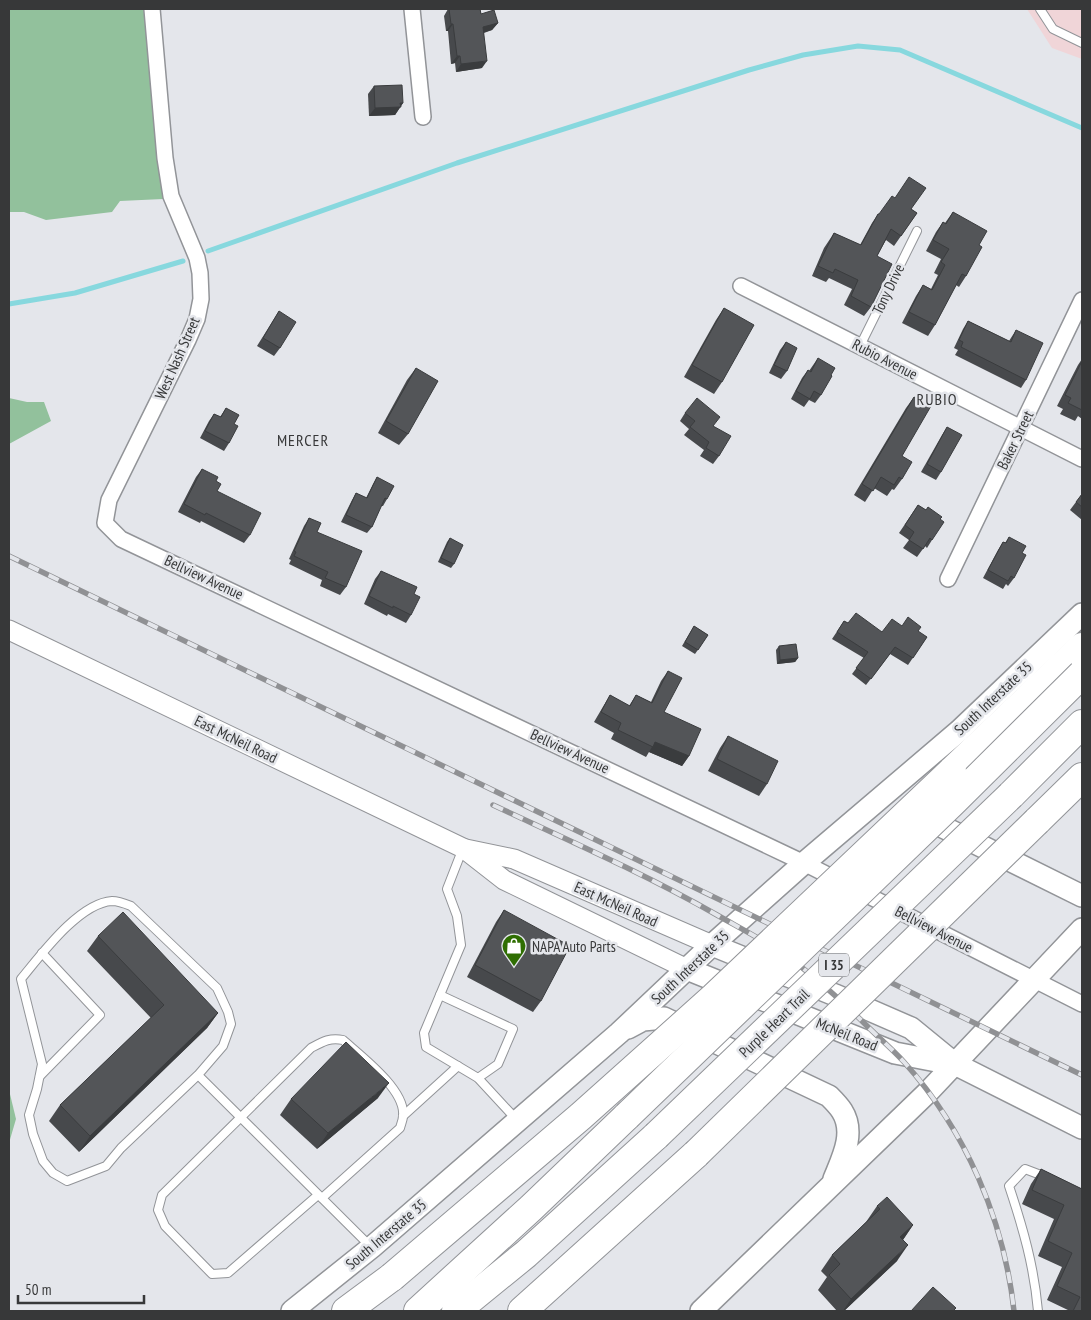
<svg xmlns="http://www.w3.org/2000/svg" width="1091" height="1320" font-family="'PT Sans Narrow',sans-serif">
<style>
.commercial{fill:#f0d5d8}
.green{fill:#92c19c}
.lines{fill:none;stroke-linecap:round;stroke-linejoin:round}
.stream{stroke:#87d8de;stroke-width:5}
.service-casing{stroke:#929498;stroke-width:10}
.minor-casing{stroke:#929498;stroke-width:18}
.tertiary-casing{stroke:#929498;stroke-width:21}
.secondary-casing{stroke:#929498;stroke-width:24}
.motorway-casing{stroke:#929498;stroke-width:30}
.service{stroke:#fff;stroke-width:8}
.minor{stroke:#fff;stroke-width:15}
.tertiary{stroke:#fff;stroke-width:19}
.secondary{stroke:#fff;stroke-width:21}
.motorway{stroke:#fff;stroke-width:28}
.rail-casing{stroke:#909194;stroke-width:5.5}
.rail{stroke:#e4e6eb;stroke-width:4;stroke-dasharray:11;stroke-linecap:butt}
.motorway-bridge-casing{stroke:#929498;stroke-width:30;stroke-linecap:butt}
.motorway-bridge{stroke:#fff;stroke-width:28}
.wall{fill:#47494c}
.shaded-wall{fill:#3a3c3e}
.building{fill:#535558;stroke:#3a3c3e}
.labels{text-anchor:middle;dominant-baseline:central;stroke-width:5;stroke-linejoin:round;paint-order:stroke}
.shield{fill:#e4e6eb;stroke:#6b6c6e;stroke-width:1}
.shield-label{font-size:14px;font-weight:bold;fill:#373839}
.street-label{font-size:15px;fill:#373839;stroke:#e4e6eb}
.poi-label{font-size:15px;fill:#373839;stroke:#e4e6eb;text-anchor:start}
.neighbourhood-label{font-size:16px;letter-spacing:1px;fill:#373839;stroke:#e4e6eb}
</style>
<rect width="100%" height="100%" fill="#e4e6eb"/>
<path class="commercial" d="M1027,9h55v50l-30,-11z"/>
<g class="green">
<path d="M9,9h138l16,190 -43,2 -8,11 -66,8 -22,-8h-15z"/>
<path d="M9,398l18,4h17l7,19 -42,23z"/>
<path d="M9,1090l7,29 -7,24z"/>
</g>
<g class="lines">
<g class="stream">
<path d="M208,251l249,-88 292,-93 54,-15 55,-9 42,4 182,78"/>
<path d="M9,304l66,-11 108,-32"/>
</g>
<defs>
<g id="service">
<path d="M1040,9l13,20 29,14"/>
<path d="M860,346l57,-115"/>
<path d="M463,848l-16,41 10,27 4,29 -37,88 2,14 52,31 38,41"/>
<path d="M440,995l73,34 -15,35 -20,14"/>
<path d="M198,1075l-77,73 -15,18 -39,15 -14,-8 -10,-12 -10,-27 -4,-19 8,-26 5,-25 -21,-85c20,-24 58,-76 91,-78 6,0 14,3 19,5l86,82 11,24 3,12 -8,22 -25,29 172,171"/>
<path d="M40,1076l60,-61 -58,-62"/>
<path d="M403,1116l55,-50"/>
<path d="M318,1195l-90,78 -16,1 -47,-48 -7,-16 4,-15 149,-147c11,-6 19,-11 32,-8 18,16 63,50 60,76 0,4 -2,8 -3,12l-78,70"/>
<path d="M1038,1311c-4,-45 -15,-83 -29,-125l16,-17 21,8"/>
</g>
<g id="minor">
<path d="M152,9l13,149 6,38 26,62 3,15 1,26 -4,20 -9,21 -79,160 -4,23 16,16 683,324 278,141"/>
<path d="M412,9l11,108"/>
<path d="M741,286l341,173"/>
<path d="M948,579l134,-279"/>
</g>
<g id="tertiary">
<path d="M9,630l454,218 41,32 183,89"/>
<path d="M466,849l48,10 198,86"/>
</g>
<g id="secondary">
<path d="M931,804l3,10 9,13 139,69"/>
<path d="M712,945l123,50 76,33 44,36 127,64"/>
<path d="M687,969l208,84 57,11"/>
<path d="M628,1028l15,-8 21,-2 165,78c5,5 10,10 13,15 14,22 0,48 -8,68"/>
<path d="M292,1311l80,-64 247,-214 93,-88 92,-82 155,-132 123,-117"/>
<path d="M701,1311l227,-219 154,-163"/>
</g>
<g id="motorway">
<path d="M952,771l130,-124"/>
<path d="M1011,795l71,-71"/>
<path d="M1037,821l45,-44"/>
<path d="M346,1311l46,-34"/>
<path d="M418,1311l113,-103 96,-92"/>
<path d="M456,1311l70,-57 130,-118"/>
<path d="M522,1311l174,-157"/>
</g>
</defs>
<use href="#service" class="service-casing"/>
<use href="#minor" class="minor-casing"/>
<use href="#tertiary" class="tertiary-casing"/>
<use href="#secondary" class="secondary-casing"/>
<use href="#motorway" class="motorway-casing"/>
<use href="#service" class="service"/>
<use href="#minor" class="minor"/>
<use href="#tertiary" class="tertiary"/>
<use href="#secondary" class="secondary"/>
<use href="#motorway" class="motorway"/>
<defs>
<g id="rail">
<path d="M9,556l1073,519"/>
<path d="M493,805c75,35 152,69 224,110 23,13 46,25 67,39 29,21 56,45 81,70 13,13 27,25 39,38 62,69 100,158 110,249"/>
</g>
</defs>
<use href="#rail" class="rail-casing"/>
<use href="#rail" class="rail"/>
<defs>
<g id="motorway-bridge">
<path d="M627,1116l326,-314 129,-128"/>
<path d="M656,1136l355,-341"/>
<path d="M696,1154l341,-333"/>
<path d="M392,1277l189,-161 133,-119 238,-226"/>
</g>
</defs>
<use href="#motorway-bridge" class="motorway-bridge-casing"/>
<use href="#motorway-bridge" class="motorway-bridge"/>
</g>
<g class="wall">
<path d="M448,9h32l1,5 17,9 -6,7 -8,3 -2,35 -26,4 -1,-9 -4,1 -3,-33h-2l-2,-15z"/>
<path d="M374,86l29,17 -8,12 -26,1 -1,-22z"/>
<path d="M911,209l6,4 -23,33 -8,-6 -9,16 -6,51 -7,9 -20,-11 8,-16 -23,-11 -3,4 -14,-6 12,-28 10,-15 26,12 12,-22 6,-9h1z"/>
<path d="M953,212l26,33 -13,31 -7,11 -3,-2 -21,40 -7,11 -26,-13 14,-27 7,-11 8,4 7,-14 -4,-2 7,-14 -15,-8 10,-19 7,-10 2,1z"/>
<path d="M724,308l-2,74 -8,12 -30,-17 32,-57z"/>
<path d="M279,311l1,37 -6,8 -17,-10z"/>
<path d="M968,321l41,20 7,-11 10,50 -5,8 -66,-33 3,-5 -4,-2 9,-19z"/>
<path d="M786,342l1,29 -6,8 -12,-6 11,-23z"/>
<path d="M818,358l3,37 -6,8 -6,-3 -5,7 -13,-8 11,-21 6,-8 1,1z"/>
<path d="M1082,359v60l-4,-3 -3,5 -15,-7 3,-5 -6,-3 21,-41z"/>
<path d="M416,368l-8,66 -9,11 -21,-12 29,-53z"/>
<path d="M914,397l-12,59v23l-8,11 -2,-1 -5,7 -13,-8 -9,14 -11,-7 52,-87z"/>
<path d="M226,408l8,16 -5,19 -5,8 -24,-13 9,-17 5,-7 6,3z"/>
<path d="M685,413l28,13 6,30 -6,8 -13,-8 4,-6 -20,-15 5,-6 -9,-8z"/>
<path d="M947,427l-6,45 -5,8 -15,-8 21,-37z"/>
<path d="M202,469l14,12 1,10 33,44 -6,8 -43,-22 -1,2 -22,-11 18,-35z"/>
<path d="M377,477l10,22 -4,7h-2l-9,21 -5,6 -26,-11 11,-22 4,-7 10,5 7,-14z"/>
<path d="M1082,494v26l-12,-10z"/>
<path d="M918,505l22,14 -8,21 -5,8 -2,-2 -8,11 -14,-9 6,-8 -10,-7z"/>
<path d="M309,518l8,14 29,55 -6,8 -20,-9 2,-6 -33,-16 2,-4 -2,-1 15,-33z"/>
<path d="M1009,537l13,16 -8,25 -6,8 -2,-2 -3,5 -20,-11 15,-28 5,-8 2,1z"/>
<path d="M450,538l4,26 -3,4 -13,-6 9,-20z"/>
<path d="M381,571l33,23 -3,21 -5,8 -18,-9 -1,2 -23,-12 11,-25z"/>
<path d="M844,621l4,2 34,9 20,-6 25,11 -19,28 -18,-11 -24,31 -14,-11 12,-16 -32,-19z"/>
<path d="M694,626l14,9 -13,19 -13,-8z"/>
<path d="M779,646l19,12 -3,4 -18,2 -1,-14z"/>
<path d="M668,671l-4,41 25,44 -7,10 -33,-14 -3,5 -35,-18 3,-6 -20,-11 10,-17 6,-10 19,11 7,-11 15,7 10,-21z"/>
<path d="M728,736l39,48 -8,12 -51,-25 12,-23z"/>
<path d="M504,910l37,91 -8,11 -66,-35 29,-55z"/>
<path d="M98,936l120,77 -11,15 -128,124 -30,-31 11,-16 91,-87 -64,-67z"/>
<path d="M378,1098l-61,51 -37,-34 11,-16z"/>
<path d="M1041,1169l41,20v122h-12l-23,-11 15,-33 -24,-11 16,-37 -32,-15 9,-20z"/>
<path d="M877,1206l36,19 -10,15 -6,21 -53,50h-7l-19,-21 9,-13 -6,-6 11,-16 34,-33z"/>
</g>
<g class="shaded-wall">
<path d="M498,23l-6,7 -14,4 5,-7z"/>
<path d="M451,24h2l-5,7h-2z"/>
<path d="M457,56h3l-5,7 -4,1z"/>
<path d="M487,61l-5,7 -26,4 5,-8z"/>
<path d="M400,103h3l-8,12 -26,1 6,-8z"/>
<path d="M798,658l-3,4 -18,2 3,-4z"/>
<path d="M655,742l34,14 -7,10 -33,-14z"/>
<path d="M218,1013l-11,15 -128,124 11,-16z"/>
<path d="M389,1083l-11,15 -61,51 11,-16z"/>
<path d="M913,1225l-11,16 -2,-4z"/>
<path d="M908,1245l-11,16 -53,50h-1l8,-12z"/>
</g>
<g class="building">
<path d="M449,9h31l1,5 13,-4 4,13 -15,4 4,34 -26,3 -1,-8h-3l-4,-32h-2z"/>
<path d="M402,85l1,18h-3l1,4 -26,1 -1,-22z"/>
<path d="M909,177l17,11 -15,21 6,4 -16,23 -10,-7 -14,27 15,8 -21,43 -20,-11 7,-16 -23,-11 -2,4 -15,-7 16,-33 27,12 17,-31h1l13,-18 3,2z"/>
<path d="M953,212l34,19 -8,14 3,2 -16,29 -4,-2 -27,51 -26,-13 14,-27 9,5 13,-25 -4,-3 8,-13 -16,-9 10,-18 3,2z"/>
<path d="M724,308l30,17 -32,57 -30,-17z"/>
<path d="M279,311l17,11 -16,26 -17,-10z"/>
<path d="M968,321l43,21 5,-12 27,13 -17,37 -65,-33 2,-5 -4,-2z"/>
<path d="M786,342l11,6 -10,23 -13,-6z"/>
<path d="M818,358l17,10 -4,7 1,1 -11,19 -7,-4 -4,8 -14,-8 12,-21 3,2z"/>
<path d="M1082,361v49l-14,-7 3,-5 -6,-3z"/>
<path d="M416,368l22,13 -30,53 -22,-13z"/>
<path d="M914,397l17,9 -29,50 10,6 -10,17 -3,-2 -5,8 -13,-8 -8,14 -11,-7z"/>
<path d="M697,398l23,19 -7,9 18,10 -12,20 -13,-8 3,-6 -19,-15 5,-6 -10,-8z"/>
<path d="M226,408l13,7 -5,9 4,2 -9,17 -24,-12 9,-17 7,3z"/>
<path d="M947,427l15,8 -21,37 -14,-8z"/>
<path d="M202,469l16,8 -2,4 5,3 -4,7 44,22 -11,22 -44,-22 -1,2 -21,-11z"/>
<path d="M377,477l17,9 -7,13 -2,-1 -13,29 -26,-12 10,-22 11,5z"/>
<path d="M1082,494v13l-6,-5z"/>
<path d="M918,505l8,5 2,-3 14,10 -2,2 4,3 -12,18 -2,-2 -7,11 -14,-9 5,-8 -9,-7z"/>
<path d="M309,518l12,5 -4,9 45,19 -16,36 -21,-9 3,-6 -34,-16 2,-4 -2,-1z"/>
<path d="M1009,537l17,9 -4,7 4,2 -12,23 -3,-2 -3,5 -20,-11 15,-28 3,1z"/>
<path d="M450,538l13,7 -9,19 -13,-6z"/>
<path d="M381,571l36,16 -3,7 6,3 -9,18 -18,-9v2l-24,-12z"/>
<path d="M856,613l26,19 10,-13 10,7 6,-9 13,10 -3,4 9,6 -14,21 -18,-11 -24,32 -15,-11 12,-16 -31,-20 7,-11 4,2z"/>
<path d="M694,626l14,9 -10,15 -13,-8z"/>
<path d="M796,644l2,14 -18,2 -1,-14z"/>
<path d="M668,671l14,7 -18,34 37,17 -12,27 -34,-14 -2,5 -35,-17 3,-7 -20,-11 9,-17 20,11 6,-11 16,8z"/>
<path d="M728,736l50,25 -11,23 -50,-25z"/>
<path d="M504,910l66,36 -29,55 -66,-36z"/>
<path d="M123,912l95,101 -128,123 -30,-31 104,-100 -66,-69z"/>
<path d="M346,1042l43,41 -61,50 -37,-34z"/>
<path d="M1041,1169l41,20v122h-9l7,-14 -23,-11 15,-33 -24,-12 16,-36 -32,-15z"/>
<path d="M887,1197l26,28 -13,12 8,8 -57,54 -22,-24 11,-11 -8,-9 48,-46 -3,-3z"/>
<path d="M933,1287l23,21 -3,3h-42z"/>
</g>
<defs>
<symbol id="shop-pin" viewBox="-11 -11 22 30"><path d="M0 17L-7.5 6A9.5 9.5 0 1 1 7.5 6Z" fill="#2f6e02" stroke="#e4e6eb"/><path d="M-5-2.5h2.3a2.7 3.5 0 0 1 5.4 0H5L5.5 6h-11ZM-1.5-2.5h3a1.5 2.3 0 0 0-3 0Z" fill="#fff"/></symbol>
</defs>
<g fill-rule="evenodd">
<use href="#shop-pin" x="500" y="932" width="28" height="38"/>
</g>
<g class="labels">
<rect class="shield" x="819" y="953.5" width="30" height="23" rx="4"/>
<g class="shield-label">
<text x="834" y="965">I 35</text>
</g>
<g class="street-label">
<text transform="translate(888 289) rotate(-64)">Tony Drive</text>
<text transform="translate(177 358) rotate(-66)">West Nash Street</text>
<text transform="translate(885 359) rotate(27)">Rubio Avenue</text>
<text transform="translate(1015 440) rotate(-64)">Baker Street</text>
<text transform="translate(204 577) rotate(25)">Bellview Avenue</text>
<text transform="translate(993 698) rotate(-43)">South Interstate 35</text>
<text transform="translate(236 739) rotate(26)">East McNeil Road</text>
<text transform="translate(570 751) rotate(25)">Bellview Avenue</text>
<text transform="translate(616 904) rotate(24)">East McNeil Road</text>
<text transform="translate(934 929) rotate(27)">Bellview Avenue</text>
<text transform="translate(690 967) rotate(-43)">South Interstate 35</text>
<text transform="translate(774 1023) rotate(-44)">Purple Heart Trail</text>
<text transform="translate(847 1034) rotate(22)">McNeil Road</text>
<text transform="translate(386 1234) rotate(-40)">South Interstate 35</text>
</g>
<g class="poi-label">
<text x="532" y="946">NAPA Auto Parts</text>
</g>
<g class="neighbourhood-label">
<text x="937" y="399">RUBIO</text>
<text x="303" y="440">MERCER</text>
</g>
</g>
<rect width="1091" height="1320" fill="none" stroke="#373839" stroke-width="20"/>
<path d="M18 1295v8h126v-8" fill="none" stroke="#373839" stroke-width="2.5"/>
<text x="25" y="1295" font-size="15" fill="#373839" stroke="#e4e6eb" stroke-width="4" paint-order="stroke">50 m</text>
</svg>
